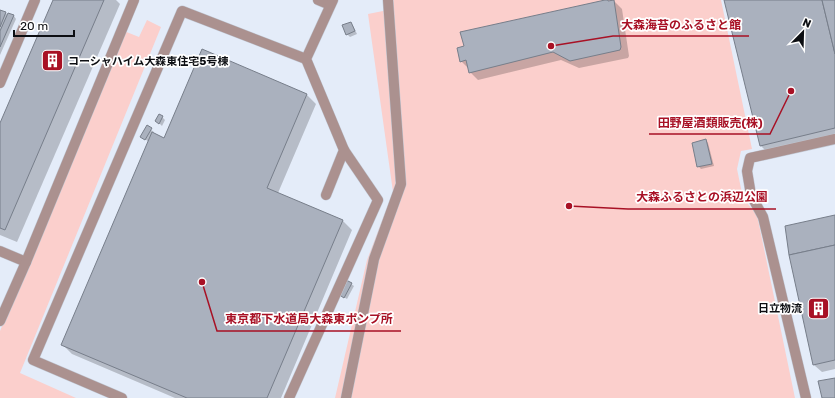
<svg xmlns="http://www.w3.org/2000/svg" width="835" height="398" font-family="Rubik,'Noto Sans JP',sans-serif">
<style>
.green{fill:#fbcfcc}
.shadow{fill:#0003}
.building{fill:#aab1be;stroke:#777e8a}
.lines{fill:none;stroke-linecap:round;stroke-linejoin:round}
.service-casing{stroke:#c1c8d4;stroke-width:11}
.minor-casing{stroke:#c1c8d4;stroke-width:11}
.service{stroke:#ab918f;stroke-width:10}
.minor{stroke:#ab918f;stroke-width:10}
.labels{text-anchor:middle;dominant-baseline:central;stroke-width:3.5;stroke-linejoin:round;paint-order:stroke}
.poi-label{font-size:11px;font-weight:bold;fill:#0c0e12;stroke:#fff;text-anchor:start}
.leader{fill:none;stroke:#a81125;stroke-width:1.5}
.callout-dot{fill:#a81125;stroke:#fff;stroke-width:1.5}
.callout-label{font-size:12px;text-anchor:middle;font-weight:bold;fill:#a81125;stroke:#fff;stroke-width:3.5;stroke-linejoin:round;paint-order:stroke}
</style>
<rect width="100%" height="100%" fill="#e4ecf9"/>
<g class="green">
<path d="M391,0h330l31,149 -11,2 -4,18 6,29 14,17 38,183h-460l32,-138 26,-68 -25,-178 25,-5z"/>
<path d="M147,20l14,7 -141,346 56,25h-76v-67l124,-300 15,6z"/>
</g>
<g class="shadow">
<path d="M54,0h62l4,4 -103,238 -17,-7v-110z"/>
<path d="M725,0h110v137l-67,16 -7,-7z"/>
<path d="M614,1l8,8 7,47 -1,2 -49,10 -18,-8 -83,20 -8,-8 -1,-3 -8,-8 147,-59z"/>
<path d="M0,11l6,2 2,3 1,-2 5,2 2,3 -16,36z"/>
<path d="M351,23l2,3 4,8 -7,3 -3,-3z"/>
<path d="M307,95l9,9 -38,89 65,28 9,9 -71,168h-106l-103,-44 -10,-10 87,-202 -7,-5 5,-10 7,5 -1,2 12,5z"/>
<path d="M160,115l5,5 -3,6 -3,-3z"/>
<path d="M706,140l2,3 6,23 -13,3 -3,-3z"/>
<path d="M835,216v153l-13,3 -8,-7z"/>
<path d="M351,284l3,2 -7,13 -8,-5z"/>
</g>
<g class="building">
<path d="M53,0h51l-99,230 -5,-2v-105z"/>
<path d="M605,0h3v1l6,-1 7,47 -1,3 -50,11 -17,-9 -84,21 -3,-13 -6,2 -3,-14 7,-2 -4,-14z"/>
<path d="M724,0h98l13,54v74l-75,18z"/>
<path d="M822,0h13v54z"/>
<path d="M0,10l6,2 -6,15z"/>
<path d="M8,13l6,2 -14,32v-16z"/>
<path d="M351,22l4,9 -9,4 -4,-10z"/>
<path d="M202,49l105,45 -40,94 76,32 -76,178h-80l-126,-53 91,-213 12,6z"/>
<path d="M159,114l4,2 -4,8 -4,-3z"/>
<path d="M147,125l5,3 -7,12 -5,-3z"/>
<path d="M706,139l6,25 -15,3 -5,-24z"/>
<path d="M835,215v30l-46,10 -4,-29z"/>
<path d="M835,245v115l-22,5 -24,-110z"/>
<path d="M346,280l6,3 -8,15 -6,-4z"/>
<path d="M835,378v20h-13l-4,-17z"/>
</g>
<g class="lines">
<defs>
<g id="service">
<path d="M318,0l12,5"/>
<path d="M326,195l18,-45 -38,-91 27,-59"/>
<path d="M122,398l-89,-38 149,-349 124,48"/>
<path d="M289,398l89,-198 -34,-50"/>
<path d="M346,398l28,-139 27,-75 -13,-184"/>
</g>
<g id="minor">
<path d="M0,83l35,-83"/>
<path d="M0,251l26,11"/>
<path d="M0,321l26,-59 108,-262"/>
<path d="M806,398l-43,-181 -12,-22 -4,-24 3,-13 85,-19"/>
</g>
</defs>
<use href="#service" class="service-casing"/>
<use href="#minor" class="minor-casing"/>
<use href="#service" class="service"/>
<use href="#minor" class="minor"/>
</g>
<defs>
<symbol id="building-square" viewBox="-11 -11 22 22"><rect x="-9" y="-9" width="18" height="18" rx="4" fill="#a81125" stroke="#fff"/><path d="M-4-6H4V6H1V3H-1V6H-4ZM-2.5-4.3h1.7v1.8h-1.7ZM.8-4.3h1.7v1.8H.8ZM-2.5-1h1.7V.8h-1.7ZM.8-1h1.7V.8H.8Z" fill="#fff"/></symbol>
</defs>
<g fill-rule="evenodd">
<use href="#building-square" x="40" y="48" width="25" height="25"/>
<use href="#building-square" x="806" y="296" width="25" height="25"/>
</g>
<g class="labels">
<g class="poi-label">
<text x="68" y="61">コーシャハイム大森東住宅5号棟</text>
<text x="802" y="308" text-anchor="end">日立物流</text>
</g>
</g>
<path class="leader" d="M551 46L613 36H749M791 91L770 134H649M569 206L628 209H776M202 282L217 331H401"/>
<g class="callout-dot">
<circle cx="551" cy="46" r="4"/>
<circle cx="791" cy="91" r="4"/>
<circle cx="569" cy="206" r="4"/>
<circle cx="202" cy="282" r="4"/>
</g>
<g class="callout-label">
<text x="681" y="29">大森海苔のふるさと館</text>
<text x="710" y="127">田野屋酒類販売(株)</text>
<text x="702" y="201">大森ふるさとの浜辺公園</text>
<text x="309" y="323">東京都下水道局大森東ポンプ所</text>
</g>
<g transform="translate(803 32) rotate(23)" stroke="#ffffff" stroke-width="3" paint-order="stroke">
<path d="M0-3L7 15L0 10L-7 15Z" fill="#0c0e12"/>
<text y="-6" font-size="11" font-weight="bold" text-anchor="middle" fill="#0c0e12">N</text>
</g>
<path d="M14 30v6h60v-6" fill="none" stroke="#0c0e12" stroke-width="2"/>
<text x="20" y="30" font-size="12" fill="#0c0e12" stroke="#ffffff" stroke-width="3" paint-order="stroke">20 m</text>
</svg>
